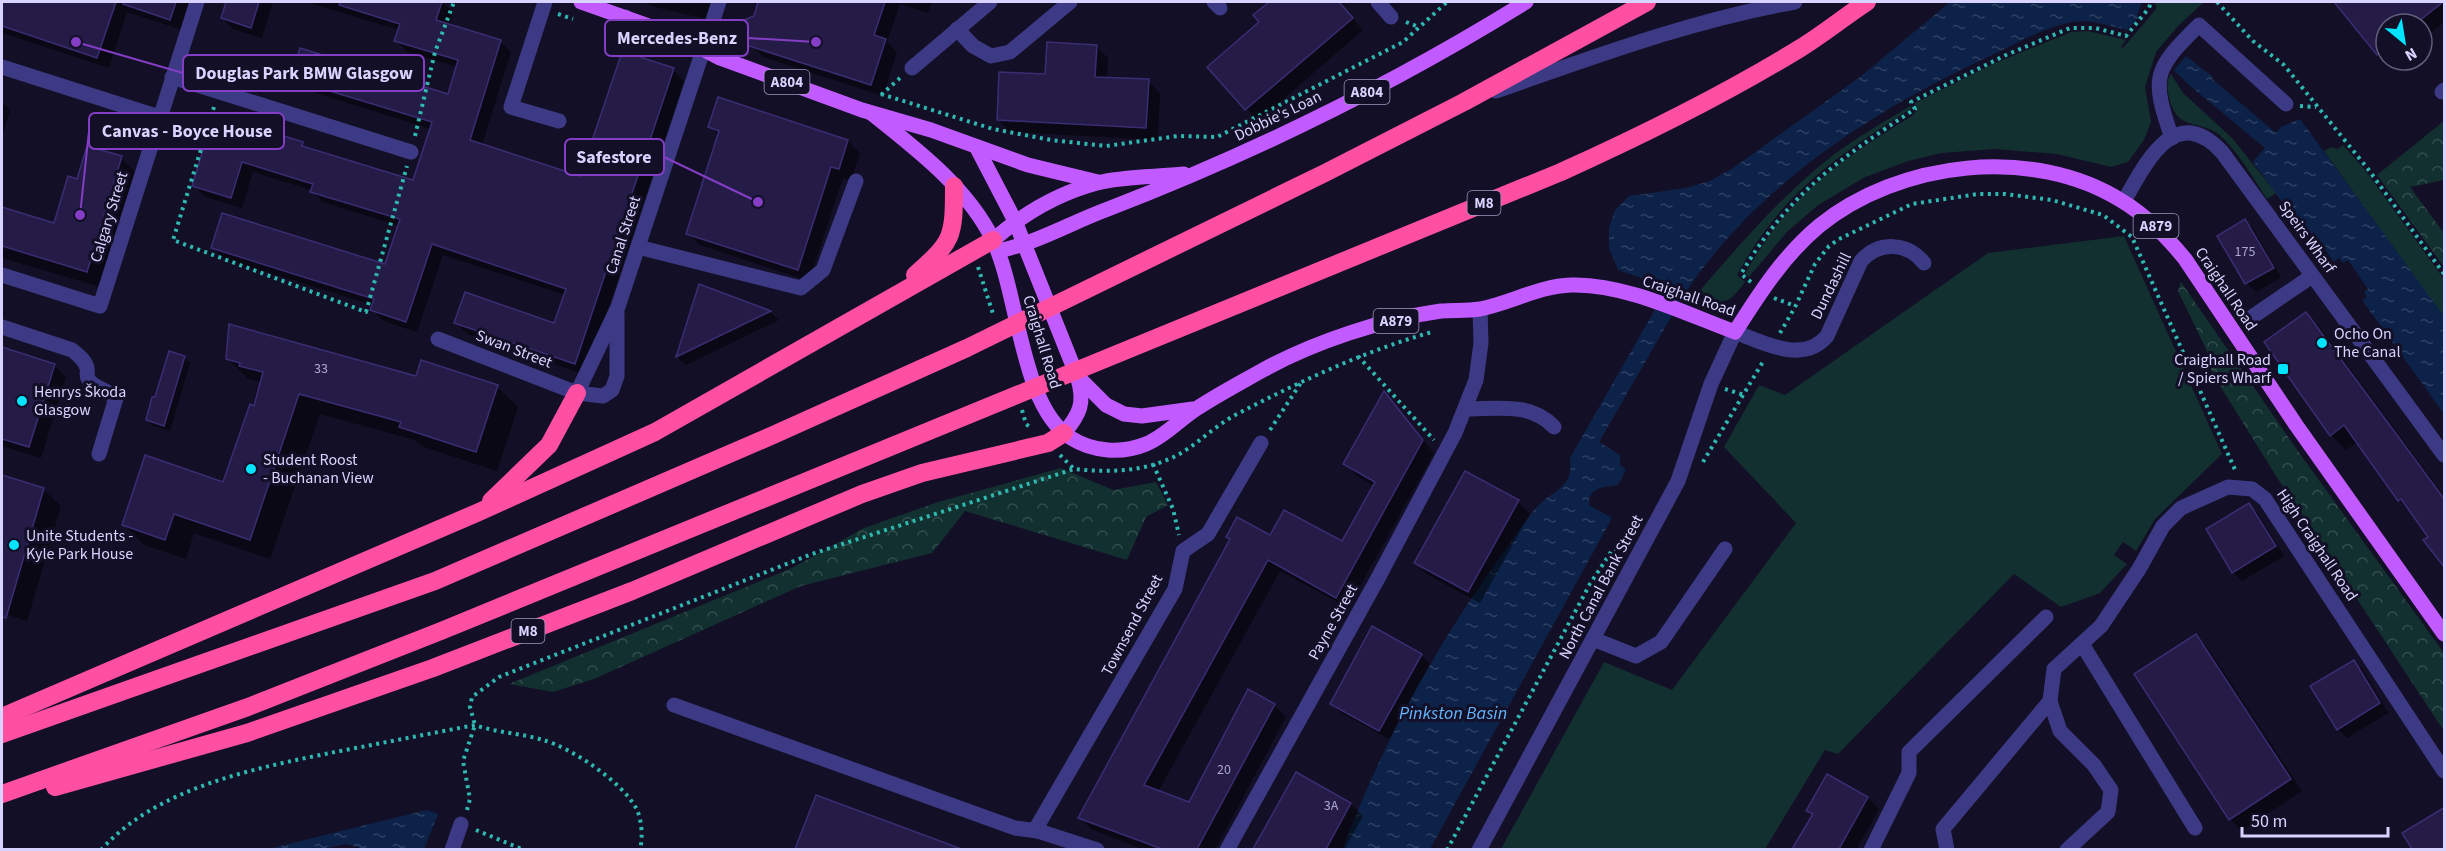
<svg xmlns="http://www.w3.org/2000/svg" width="2446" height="851" font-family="'Source Sans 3',sans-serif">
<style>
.green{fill:#12302f}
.forest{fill:url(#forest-crowns)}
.water{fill:url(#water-ripples)}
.shadow{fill:#0007}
.building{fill:#241b47;stroke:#3b2d73;stroke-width:1.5}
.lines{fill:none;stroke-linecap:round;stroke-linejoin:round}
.path{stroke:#2fb8b0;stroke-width:4;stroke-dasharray:3 4.5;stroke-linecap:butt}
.minor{stroke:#3d3a85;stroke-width:15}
.major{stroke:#c25bff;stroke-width:15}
.highway{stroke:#ff4fa3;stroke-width:18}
.poi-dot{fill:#00e5ff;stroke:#130f26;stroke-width:2}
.labels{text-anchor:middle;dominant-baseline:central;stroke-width:6;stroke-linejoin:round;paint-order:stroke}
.number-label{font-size:14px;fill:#aca6d1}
.shield{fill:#130f26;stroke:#9e99be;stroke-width:1.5}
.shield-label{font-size:15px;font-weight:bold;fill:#d9d4ff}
.street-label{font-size:16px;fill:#d9d4ff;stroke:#130f26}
.poi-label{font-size:16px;fill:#d9d4ff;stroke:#130f26;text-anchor:start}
.water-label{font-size:18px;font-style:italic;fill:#62b6ff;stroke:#130f26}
.leader{fill:none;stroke:#843dc5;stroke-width:2}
.callout-dot{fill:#843dc5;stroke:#130f26;stroke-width:2}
.callout{fill:#130f26;stroke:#843dc5;stroke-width:2}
.callout-label{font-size:18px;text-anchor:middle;font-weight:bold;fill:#d9d4ff}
</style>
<defs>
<pattern id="forest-crowns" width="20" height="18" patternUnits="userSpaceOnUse" patternTransform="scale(1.5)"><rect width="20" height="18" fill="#12302f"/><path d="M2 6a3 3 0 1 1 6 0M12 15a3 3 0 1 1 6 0" fill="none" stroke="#344d4e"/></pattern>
<pattern id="water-ripples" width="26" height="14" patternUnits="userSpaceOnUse" patternTransform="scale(1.5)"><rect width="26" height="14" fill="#0c2248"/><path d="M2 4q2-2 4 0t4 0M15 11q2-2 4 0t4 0" fill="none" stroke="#2f4163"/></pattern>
</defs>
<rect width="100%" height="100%" fill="#130f26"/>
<g class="green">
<path d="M2154,2h50l-25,23 -23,27 -11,35 6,35 -7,18 -16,22 -17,5 -54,-13 -62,-5 -53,4 -34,8 -45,17 -46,28 -30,26 -38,45 -4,-3c43,-78 93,-113 167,-158l5,-6 -2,-7 80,-40 76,-31 17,-1 38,9 -5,7 2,1 34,-40z"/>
<path d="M2171,74l12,19 49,45 44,55 -9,6c-14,-21 -25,-41 -43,-60 -20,-22 -47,-4 -55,-42 -2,-9 -3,-16 2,-23z"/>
<path d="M1910,106l2,2c-77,50 -130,84 -175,167l8,7c-17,23 -22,24 -48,12 42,-49 84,-98 135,-138 25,-19 52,-34 78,-50z"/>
<path d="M2343,145l22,25 79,109v39l-120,-167 7,-4 7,2z"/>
<path d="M2124,236l98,218 -67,65 -19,32 -13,-9 -9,13 13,9 -27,29 -39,14 -47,-33 -176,180 -13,-4 -60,99h-264l103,-187 68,28 124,-167 -72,-76 35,-62 26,10 203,-142z"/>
</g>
<g class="forest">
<path d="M2444,121v59l-34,7 34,46v34l-67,-92z"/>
<path d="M2181,282l119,172 144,199v78l-166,-252 -66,-106 -6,-24 -28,-58z"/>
<path d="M1061,468l52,22 43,-8 12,23 -22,12 -19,43 -162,-49 -33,42 -131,33 -207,93 -41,13 -44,-8 283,-116 72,-40 74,-26z"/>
</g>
<g class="water">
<path d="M1950,2h192l-5,13 2,2 -12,13c-17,-4 -37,-11 -54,-8 -26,4 -57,22 -81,33 -117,54 -233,128 -307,238l-86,149 21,13v10l6,5 -8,15c-14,2 -30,2 -29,20l23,13 -182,331 -88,1c44,-115 96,-208 168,-307 8,-12 17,-25 27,-36 16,-18 37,-18 33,-49l98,-171 -50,-17 -9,-22v-20l6,-18 14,-14 57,-8 24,-7 23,-13 127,-91z"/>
<path d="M2186,56l27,21 -1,2 64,54 5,-6 19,-8 144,197v98l-82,-114 5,-3 -3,-5 4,-3 -20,-29 -5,3 -4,-5 -5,4 -20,-28 -6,4 -55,-76 12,-14 -76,-63 -15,-15z"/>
<path d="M427,810l11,4 -14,35h-60l-18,-5 -23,5h-55z"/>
</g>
<g class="shadow">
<path d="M2,2h189l-9,28 -55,-18 -18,56 -107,-35z"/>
<path d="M227,2h46l-11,36 -29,-9 -11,-11z"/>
<path d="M306,2h136l11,10 -4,13 51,16 11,11 -29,93 99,33 92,-108 11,11 -98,294 -119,-41 -11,-11 99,1 10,-29 -122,-40 -26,77 -34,-11 -11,-12 1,-4 -149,-46 -11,-11 173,18 13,-40 -76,-24 -12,-12 -58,-18 -11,36 -37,-11 -12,-12 22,-69 87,28 6,5 106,33 17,-53 -128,-40 -11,-11 157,18 9,-29 -51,-15 -11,-12 3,-10z"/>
<path d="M646,2h75l-7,19 -63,-15z"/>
<path d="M760,2h172l-4,11 -28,-9 -13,38 10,10 -14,44 -120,-39 -12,-12z"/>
<path d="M1266,2h72l25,28 -105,91 -48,-54 51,-45 7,-18z"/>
<path d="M2336,2h108v20l-22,18v-16h-36v36h11l-7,6z"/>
<path d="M1096,46l12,12 -1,21 41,2 12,12 -2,47 -148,-8 -12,-12 49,-44z"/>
<path d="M2,102l8,8 -8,27z"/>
<path d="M710,127l138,14 12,12 -9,27 -8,-2 -34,103 -109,-36 -12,-12 31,-97z"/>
<path d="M121,158l17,17 -34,113 -102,-30v-49l53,15 23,-44z"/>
<path d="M2245,221l9,9 27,47 -25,15 -9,-9 -28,-47z"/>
<path d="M700,286l70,26 9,8 -93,45 -9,-8z"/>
<path d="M2306,314l15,15 123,167v70l-14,-28 -17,-24 -14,-14 -41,-58 -12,8 -15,-15z"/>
<path d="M2,348l52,17 12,12 -25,81 -39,-12z"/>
<path d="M184,358l6,5 -20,68 -17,-5 -6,-6 9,-21z"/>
<path d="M228,359l269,28 21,20 -21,64 -76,-25 -6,-6 -95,-26 -50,145 -76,-26 -8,26 -42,-14 -21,-21 101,-40 31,-76 6,-23 -4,-4 -9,-2z"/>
<path d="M1384,394l50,59 -86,155 -68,-37 -122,221 32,12 84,-99 12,12 -71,133h-70l-54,-21 -11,-11 151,-278 -3,-3h43l71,6 32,-57 -17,-10 -12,-12z"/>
<path d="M2,478l41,11 18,17 -34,115 -25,-8z"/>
<path d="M1518,502l12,12 -50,89 -52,-28 -12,-12z"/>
<path d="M2249,505l9,9 26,42 -42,25 -9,-9z"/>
<path d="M2195,635l12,12 95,144 -60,40 -12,-12z"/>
<path d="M1421,655l9,9 -41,75 -49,-27 -9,-9z"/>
<path d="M2354,662l9,8 25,43 -41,25 -9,-9z"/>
<path d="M1828,776l40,22 11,11 -23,41h-62l20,-34 -6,-6z"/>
<path d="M817,796l142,54h-162z"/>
<path d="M1351,804l12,12 -19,34 -89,-2z"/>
</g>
<g class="building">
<path d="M2,2h114l-19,56 -95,-32z"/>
<path d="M124,2h52l-6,18 -47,-16z"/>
<path d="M226,2h33l-8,26 -30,-10z"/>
<path d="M340,2h102l-6,18 65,20 -31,100 110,36 40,-118 5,-6 49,16 -99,296 -121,-41 11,-31 89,31 12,-34 -134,-45 -26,78 -36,-12 4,-11 -163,-51 11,-35 163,51 15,-45 -90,-27 3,-8 -71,-22 -11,36 -39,-12 22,-72 89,28 -1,4 111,34 19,-58 -142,-43 10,-31 148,46 10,-34 -64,-19 6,-17 -61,-19z"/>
<path d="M758,2h127l-11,33 12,4 -15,46 -122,-39 -12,-23 17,-7z"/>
<path d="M1269,2h70l14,16 -108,92 -38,-43 52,-45 -6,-7z"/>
<path d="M2334,2h109l-28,22h-29v23l-9,8z"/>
<path d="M1047,42l50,3 -2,32 54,2 -3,49 -149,-8 2,-48 46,2z"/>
<path d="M718,97l130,43 -9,29 -8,-2 -33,103 -112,-36 33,-103 -11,-4z"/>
<path d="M87,146l35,10 -35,116 -85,-26v-39l52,16 14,-47 9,3z"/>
<path d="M2245,219l29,49 -29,16 -28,-48z"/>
<path d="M699,284l72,27 -95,46z"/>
<path d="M2306,312l139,188v68l-22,-28 5,-3 -27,-38 -3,2 -54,-76 -14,11 -66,-94z"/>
<path d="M229,324l187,52 5,-16 77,25 -22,67 -77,-25 2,-5 -102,-28 -49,146 -76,-26 -9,26 -43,-15 23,-70 78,27 27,-78 4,2 9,-34 -24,-6 1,-3 -14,-4z"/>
<path d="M2,347l53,17 -26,83 -27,-8z"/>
<path d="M169,351l16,5 -21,70 -18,-6 6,-23h3z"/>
<path d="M1384,391l39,49 -87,158 -68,-38 -124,225 45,17 59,-113 27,15 -78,145h-35l-84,-31 152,-279 -4,-2 11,-20 33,18 14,-25 58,31 33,-59 -32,-18z"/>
<path d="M1465,471l54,29 -51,92 -54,-29z"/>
<path d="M2,475l42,13 -38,130 -4,-1z"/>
<path d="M2249,503l27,43 -44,27 -26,-44z"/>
<path d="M1372,626l50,28 -43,77 -49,-27z"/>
<path d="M2196,634l95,145 -62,41 -95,-146z"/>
<path d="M2354,660l26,43 -43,27 -27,-44z"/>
<path d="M1296,772l55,31 -25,46h-73z"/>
<path d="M1827,774l41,23 -29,52h-47l21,-35 -7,-3z"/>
<path d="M816,795l143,53 -1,1h-163z"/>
<path d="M2445,807v42h-33l-10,-16z"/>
</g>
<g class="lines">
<g class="path">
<path d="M2217,2l36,39 31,24 84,104 76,105"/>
<path d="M558,14l15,5"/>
<path d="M1406,22l13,5"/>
<path d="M881,94l112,35 58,11 55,6 72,-10 39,1 186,-95 44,-40"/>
<path d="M881,95l19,-17"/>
<path d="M2300,106l16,1"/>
<path d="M214,107l-41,133 193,72 41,-146"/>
<path d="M415,136l20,-84 19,-50"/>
<path d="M978,267l16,50"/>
<path d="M1751,282l-10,-8c47,-80 98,-115 174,-165l-4,-7 95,-47 64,-27h25l31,8 23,-28 2,-6"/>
<path d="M1774,298l21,8"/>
<path d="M1780,333l15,-26 20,-43 14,-18 10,-7 73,-35 66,-10h27l47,6 51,15 29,22 104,235"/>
<path d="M1358,356l76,84"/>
<path d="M1725,389l19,6"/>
<path d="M1022,410l4,14 6,5"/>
<path d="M1270,430l32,-49"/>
<path d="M1060,455l14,14"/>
<path d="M1703,462l61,-102"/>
<path d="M1153,464l20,45 6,26"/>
<path d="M467,810l3,-11 -7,-38 12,-36 -5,-18 2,-10 27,-20 313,-123 262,-85c40,4 80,3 115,-21 17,-12 33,-27 52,-36 62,-32 124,-61 191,-80"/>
<path d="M476,830l48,20"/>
<path d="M101,850c56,-63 155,-82 234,-98 47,-9 93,-18 140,-27 22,8 46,8 68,15 29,8 79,42 93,68 6,11 7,30 4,42"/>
<path d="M1447,850l143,-266 23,-35h10"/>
</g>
<g class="minor">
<path d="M545,2l-34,105 48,14"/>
<path d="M1214,2l6,6"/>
<path d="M1378,2l13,15"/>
<path d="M957,29l16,17 18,10 19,-4 60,-50"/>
<path d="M616,49l10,-32"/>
<path d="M2,67l157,50"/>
<path d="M912,68l78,-66"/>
<path d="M172,77l239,75"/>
<path d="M1496,91c98,-34 196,-71 299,-89"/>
<path d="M2442,92l2,-2"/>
<path d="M2172,138c-21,-61 -19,-68 27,-113l87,79"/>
<path d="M2124,201c21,-36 50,-100 98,-49l222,303"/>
<path d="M638,247l163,41 22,-18 33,-89"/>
<path d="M2,275l98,31 97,-304"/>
<path d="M2252,317l60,-41"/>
<path d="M2,327l70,23c6,5 13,10 15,18 1,4 -1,7 1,10 3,9 20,12 28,20l-17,56"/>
<path d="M438,339l139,54 26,3 9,-6 5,-14v-63"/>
<path d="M577,393l41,-86 101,-305"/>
<path d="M1466,409c31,0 65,-7 88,18"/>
<path d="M1593,639l43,17 25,-14 64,-93"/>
<path d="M2082,644l113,184"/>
<path d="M674,705l341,123 23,3"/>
<path d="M452,850l9,-26"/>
<path d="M1097,850l-62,-20 140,-241 8,-38 25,-17 53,-91"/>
<path d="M1227,850l150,-270 78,-147 21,-53 5,-37 -1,-34"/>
<path d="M1479,850l199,-369 33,-97 24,-52c27,10 68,33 92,4l34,-75c18,-20 46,-19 63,2"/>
<path d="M1871,850l38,-77v-21l137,-135"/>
<path d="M1947,850l-4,-21 107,-128"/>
<path d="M2067,850l41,-38 3,-22 -17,-25 -34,-34 -10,-30 4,-32 47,-43 38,-57 24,-43 18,-18 47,-21 24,2 13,10 179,272"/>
</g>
<g class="major">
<path d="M581,2l99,35 40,21 142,52 69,20 97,35 70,17"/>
<path d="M871,113c45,36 96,74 122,127 26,53 27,166 78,198 22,14 51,16 75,6 18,-7 33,-24 50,-35 21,-14 44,-26 67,-39 51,-28 120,-51 178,-59 13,-1 26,0 39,-2 31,-6 59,-23 91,-24 53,-2 115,29 164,47 24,-38 49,-77 84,-106 80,-65 214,-81 303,-25 25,15 45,36 63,58l111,166 148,209"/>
<path d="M977,148l38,73 62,155 29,29 18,9 18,2 51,-7"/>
<path d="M993,240c30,-26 66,-47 104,-57 26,-7 60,-6 87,-9"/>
<path d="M998,251c39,-8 72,-28 110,-42 145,-56 286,-125 418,-207"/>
<path d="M1064,433c16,-19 21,-30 14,-54"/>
</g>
<g class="highway">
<path d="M915,275c38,-34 39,-37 39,-89"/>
<path d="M491,501l58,-56 28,-52"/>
<path d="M2,717l477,-205 176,-80 338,-192"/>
<path d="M2,734l433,-153 336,-145 196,-88 358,-175 139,-71 183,-100"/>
<path d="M55,787l192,-54 186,-65 199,-77 230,-97 60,-21 126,-30 16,-10"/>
<path d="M2,794l246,-87 193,-76 1120,-459c82,-37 161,-76 238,-123 23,-14 45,-32 68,-47"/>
</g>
</g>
<g class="poi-dot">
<circle cx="2322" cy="343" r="6"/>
<rect x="2277" y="363" width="12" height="12" rx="3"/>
<circle cx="22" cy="401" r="6"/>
<circle cx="251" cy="469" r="6"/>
<circle cx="14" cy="545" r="6"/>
</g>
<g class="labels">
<g class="number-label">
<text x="2245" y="252">175</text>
<text x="321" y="369">33</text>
<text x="1224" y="770">20</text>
<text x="1331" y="806">3A</text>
</g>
<g class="shield">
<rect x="764.5" y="70" width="45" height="24" rx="4.5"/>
<rect x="1344.5" y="80" width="45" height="24" rx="4.5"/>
<rect x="1467.5" y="191" width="33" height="24" rx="4.5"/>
<rect x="2133.5" y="214" width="45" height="24" rx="4.5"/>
<rect x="1373.5" y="309" width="45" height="24" rx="4.5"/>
<rect x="511.5" y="619" width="33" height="24" rx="4.5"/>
</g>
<g class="shield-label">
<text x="787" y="82">A804</text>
<text x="1367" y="92">A804</text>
<text x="1484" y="203">M8</text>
<text x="2156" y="226">A879</text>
<text x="1396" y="321">A879</text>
<text x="528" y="631">M8</text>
</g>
<g class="street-label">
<text transform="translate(1278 116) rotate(-26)">Dobbie's Loan</text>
<text transform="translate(109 217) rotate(-73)">Calgary Street</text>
<text transform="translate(623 235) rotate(-72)">Canal Street</text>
<text transform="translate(2307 237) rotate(54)">Speirs Wharf</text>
<text transform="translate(1831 286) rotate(-64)">Dundashill</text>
<text transform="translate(2226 289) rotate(56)">Craighall Road</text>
<text transform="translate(1689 296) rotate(19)">Craighall Road</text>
<text transform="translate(1042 342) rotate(73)">Craighall Road</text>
<text transform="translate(514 349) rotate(21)">Swan Street</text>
<text transform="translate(2317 545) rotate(56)">High Craighall Road</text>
<text transform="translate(1601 587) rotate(-62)">North Canal Bank Street</text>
<text transform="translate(1333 622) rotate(-61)">Payne Street</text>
<text transform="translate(1132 625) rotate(-62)">Townsend Street</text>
</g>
<g class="poi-label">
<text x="2334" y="334">Ocho On<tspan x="2334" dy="18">The Canal</tspan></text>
<text x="2271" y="360" text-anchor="end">Craighall Road<tspan x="2271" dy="18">/ Spiers Wharf</tspan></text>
<text x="34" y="392">Henrys Škoda<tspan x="34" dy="18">Glasgow</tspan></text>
<text x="263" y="460">Student Roost<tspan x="263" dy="18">- Buchanan View</tspan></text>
<text x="26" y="536">Unite Students -<tspan x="26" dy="18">Kyle Park House</tspan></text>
</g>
<g class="water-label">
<text x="1453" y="713">Pinkston Basin</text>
</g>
</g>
<path class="leader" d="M816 42L748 38M76 42L183 73M80 215L89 131M758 202L664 157"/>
<g class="callout-dot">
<circle cx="816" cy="42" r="6"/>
<circle cx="76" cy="42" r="6"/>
<circle cx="80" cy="215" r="6"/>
<circle cx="758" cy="202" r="6"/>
</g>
<g class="callout">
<rect x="605" y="20" width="143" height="36" rx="6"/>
<rect x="183" y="55" width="241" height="36" rx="6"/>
<rect x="89" y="113" width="195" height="36" rx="6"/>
<rect x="565" y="139" width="99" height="36" rx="6"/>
</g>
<g class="callout-label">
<text x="677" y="44">Mercedes-Benz</text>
<text x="304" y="79">Douglas Park BMW Glasgow</text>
<text x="187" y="137">Canvas - Boyce House</text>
<text x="614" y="163">Safestore</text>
</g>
<rect width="2446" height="851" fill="none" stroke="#d9d4ff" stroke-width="6"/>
<g transform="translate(2404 42) rotate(150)"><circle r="28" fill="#130f26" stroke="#625e7d" stroke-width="1.5"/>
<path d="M0-4.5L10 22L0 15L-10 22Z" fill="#00e5ff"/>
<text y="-9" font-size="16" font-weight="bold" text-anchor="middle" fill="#d9d4ff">N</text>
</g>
<path d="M2242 827v9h146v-9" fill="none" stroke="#d9d4ff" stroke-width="3"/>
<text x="2251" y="827" font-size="18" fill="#d9d4ff" stroke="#130f26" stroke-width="4.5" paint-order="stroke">50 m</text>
</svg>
